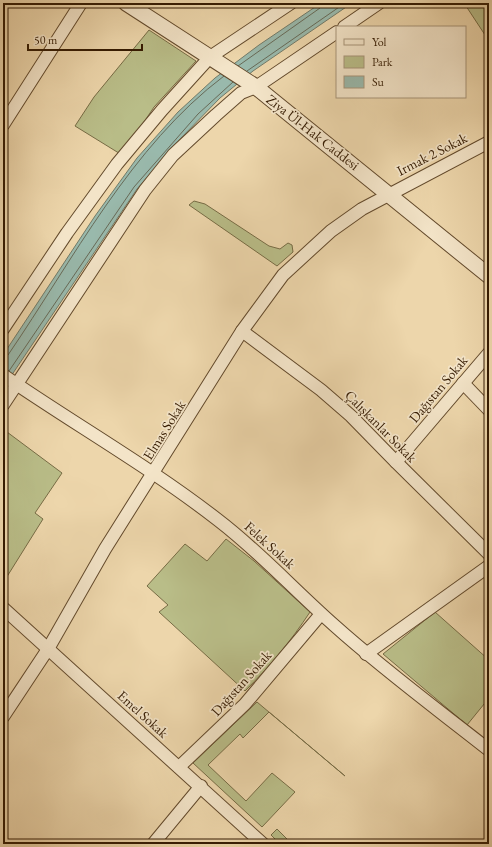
<svg xmlns="http://www.w3.org/2000/svg" width="492" height="847" font-family="'EB Garamond',serif">
<style>
.green{fill:#b9bd88;stroke:#776c45}
.water{fill:#99b9ac;stroke:#717a68}
.lines{fill:none;stroke-linecap:round;stroke-linejoin:round}
.shore{stroke:#676a57;stroke-width:1}
.minor-casing{stroke:#634a2c;stroke-width:14}
.tertiary-casing{stroke:#634a2c;stroke-width:17}
.minor{stroke:#f3e4c8;stroke-width:12}
.tertiary{stroke:#f3e4c8;stroke-width:15}
.labels{text-anchor:middle;dominant-baseline:central;stroke-width:3.5;stroke-linejoin:round;paint-order:stroke}
.street-label{font-size:14px;fill:#351b02;stroke:#f3e4c8}
</style>
<rect width="100%" height="100%" fill="#edd6ab"/>
<filter id="stains"><feTurbulence type="fractalNoise" baseFrequency=".005" numOctaves="4"/><feColorMatrix values="0 0 0 0 .2 0 0 0 0 .09 0 0 0 0 .02 0 0 0 .5 -.17"/></filter>
<radialGradient id="worn" r=".72"><stop offset=".6" stop-color="#630" stop-opacity="0"/><stop offset="1" stop-color="#630" stop-opacity=".3"/></radialGradient>
<g class="green">
<path d="M464,3h25v38z"/>
<path d="M149,30l47,31 -42,46 -32,48 -47,-29 19,-29z"/>
<path d="M194,201l11,3 64,42 11,3 8,-6 4,2 1,7 -16,14 -88,-61z"/>
<path d="M7,432l55,41 -27,40 8,6 -40,64v-146z"/>
<path d="M226,539l28,22 56,51c-19,29 -40,54 -65,79l-86,-79 9,-7 -21,-19 38,-42 22,17z"/>
<path d="M435,612l54,48v38l-22,27 -84,-71z"/>
<path d="M257,702l88,74 -76,-64 -26,26 -3,-4 -32,31 38,36 26,-28 23,19 -33,35 -69,-64z"/>
<path d="M277,829l15,15h-12l-9,-9z"/>
</g>
<path class="water" d="M321,3h31l-99,68 -33,27 -39,40 -44,51 -134,199v-33l92,-139 42,-58 41,-46 37,-34 44,-33z"/>
<g class="lines">
<g class="shore">
<path d="M238,66l82,-58 2,-5"/>
<path d="M247,71l98,-68"/>
<path d="M3,357l5,-2c65,-95 123,-209 216,-279"/>
<path d="M9,371l125,-184 64,-73 35,-32"/>
</g>
<defs>
<g id="minor">
<path d="M344,27l35,-24"/>
<path d="M3,125l78,-122"/>
<path d="M3,329l64,-96 50,-69 45,-54 48,-53 81,-54"/>
<path d="M242,331l79,59 30,26 45,46 93,92"/>
<path d="M3,375c71,49 147,92 215,145 42,32 77,71 117,106 49,44 102,83 154,124"/>
<path d="M463,383l26,27"/>
<path d="M3,405l142,-215 28,-35 43,-40 25,-22 15,-6 81,-55"/>
<path d="M396,462l93,-109"/>
<path d="M3,608l260,236"/>
<path d="M366,654l123,-88"/>
<path d="M3,717l45,-68 57,-100 137,-218 41,-56 48,-44 31,-22 127,-67"/>
<path d="M179,767l66,-63 76,-90"/>
<path d="M153,844l48,-58"/>
</g>
<path id="tertiary" d="M126,3l130,84 233,189"/>
</defs>
<use href="#minor" class="minor-casing"/>
<use href="#tertiary" class="tertiary-casing"/>
<use href="#minor" class="minor"/>
<use href="#tertiary" class="tertiary"/>
</g>
<g class="labels">
<g class="street-label">
<text transform="translate(313 132) rotate(38)">Ziya Ül-Hak Caddesi</text>
<text transform="translate(432 154) rotate(-27)">Irmak 2 Sokak</text>
<text transform="translate(438 389) rotate(-50)">Dağıstan Sokak</text>
<text transform="translate(381 426) rotate(45)">Çalışkanlar Sokak</text>
<text transform="translate(164 430) rotate(-58)">Elmas Sokak</text>
<text transform="translate(270 545) rotate(42)">Felek Sokak</text>
<text transform="translate(241 683) rotate(-48)">Dağıstan Sokak</text>
<text transform="translate(143 714) rotate(42)">Emel Sokak</text>
</g>
</g>
<rect width="492" height="847" fill="none" stroke="#edd6ab" stroke-width="16"/>
<rect x="4" y="4" width="484" height="839" fill="none" stroke="#351b02" stroke-width="2"/>
<rect x="8" y="8" width="476" height="831" fill="none" stroke="#351b02"/>
<rect x="336" y="26" width="130" height="72" fill="#f3e4c8" stroke="#a79479"/>
<rect x="344" y="39" width="20" height="6" fill="#f3e4c8" stroke="#a79479"/>
<text x="372" y="46" font-size="12" fill="#351b02">Yol</text>
<rect x="344" y="56" width="20" height="12" fill="#b9bd88" stroke="#a79479"/>
<text x="372" y="66" font-size="12" fill="#351b02">Park</text>
<rect x="344" y="76" width="20" height="12" fill="#99b9ac" stroke="#a79479"/>
<text x="372" y="86" font-size="12" fill="#351b02">Su</text>
<path d="M28 44v6h114v-6" fill="none" stroke="#351b02" stroke-width="2"/>
<text x="34" y="44" font-size="12" fill="#351b02" stroke="#f3e4c8" stroke-width="3" paint-order="stroke">50 m</text>
<rect width="100%" height="100%" filter="url(#stains)"/>
<rect width="100%" height="100%" fill="url(#worn)"/>
</svg>
